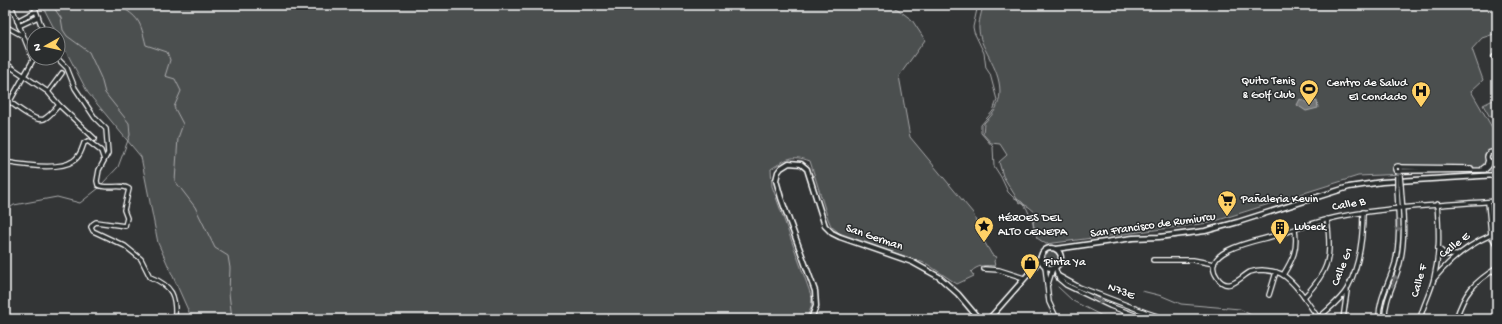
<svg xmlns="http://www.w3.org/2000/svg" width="1502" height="324" font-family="'Gochi Hand',sans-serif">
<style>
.green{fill:#4c4f50;stroke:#a6a7a8}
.water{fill:#737576;stroke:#abacad}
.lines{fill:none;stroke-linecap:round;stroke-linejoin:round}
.stream{stroke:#abacad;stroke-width:1}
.minor-casing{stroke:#fff;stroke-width:6}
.major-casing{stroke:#fff;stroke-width:7}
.minor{stroke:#2a2d2e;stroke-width:3.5}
.major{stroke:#2a2d2e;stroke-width:4}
.minor-bridge-casing{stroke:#fff;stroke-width:6;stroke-linecap:butt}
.minor-bridge{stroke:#2a2d2e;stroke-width:3.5}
.oneway{stroke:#6a6c6d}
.labels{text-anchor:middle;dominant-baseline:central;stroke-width:3;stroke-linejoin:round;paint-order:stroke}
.poi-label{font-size:12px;fill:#fff;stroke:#2a2d2e;text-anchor:start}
.street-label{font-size:12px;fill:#fff;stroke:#2a2d2e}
</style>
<rect width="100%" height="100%" fill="#333536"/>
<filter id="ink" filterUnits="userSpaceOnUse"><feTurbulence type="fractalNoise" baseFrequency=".025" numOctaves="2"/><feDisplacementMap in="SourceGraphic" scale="8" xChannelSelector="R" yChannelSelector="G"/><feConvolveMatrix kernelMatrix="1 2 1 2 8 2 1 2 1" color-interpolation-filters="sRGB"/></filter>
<g filter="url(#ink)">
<g class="green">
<path d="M42,5h850l20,15 13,20 -26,36 11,61 63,76 8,23 11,19 5,2 -3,4 1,5c-9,-1 -18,-1 -24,6l3,4 -17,8 -30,-20 -88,-31 -8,-7 -3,-7 -18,-58c-19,-7 -23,-2 -39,8l1,17 40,112 -1,10 -5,11h-614l-34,-76 -17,-86 -53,-64 -30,-57v-2h-1z"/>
<path d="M983,5h514v28l-15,5 -10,11 11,31 -12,11 22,38 4,4v37l-139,6 -149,47 -163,21 -9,-6 -4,-15 4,-9 -8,-7 -10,-5 -16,-26 -4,-14 8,-7 -7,-11 -9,-1 -8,-9 1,-11c21,-18 19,-39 7,-62 -5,-11 -11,-19 -12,-31 -1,-8 3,-18 4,-25z"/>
<path d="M1497,98v14l-7,5 -7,-12z"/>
<circle cx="1052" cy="258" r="7"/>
</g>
<path class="water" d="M1300,99l8,4 9,-2 1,7 -12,3 -9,-6z"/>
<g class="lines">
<g class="stream">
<path d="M52,5l9,13 2,12 4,6 22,16 12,26 4,15 24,30 1,12 -12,32 -16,17"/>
<path d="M118,5c22,13 22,16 28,40l21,7 3,8 -5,16 10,3 6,12 -7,16 9,17 -5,14 -3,43 20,26 20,41 13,8 2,12 -1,25 3,26"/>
<path d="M978,5l-5,22 1,5 10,21 2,15 4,6 7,26 -4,11 -12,14v8l12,14 1,19 7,11 7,15 5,5 9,5 5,7 6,14 1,11"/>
<path d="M5,211l9,-6 43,-8 23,6 19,-15"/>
<path d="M1058,287l15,14 35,18"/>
<path d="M1142,291l20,5 19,8 59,5 18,10"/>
</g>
<defs>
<g id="minor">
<path d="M34,5l7,20 2,9"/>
<path d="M17,21l19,-10"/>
<path d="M5,26l18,10"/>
<path d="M19,26l19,-9"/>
<path d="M1494,57l3,4"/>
<path d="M57,58l10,10 8,20 20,30 11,11 2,24 -9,17 -2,11 1,4c10,5 23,-2 31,4l-5,21 3,8 -2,8 -29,-4 -3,2 -2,3 2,4 32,15 16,13 9,18c23,9 26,19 25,42"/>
<path d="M5,63l43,29 11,13 36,34"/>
<path d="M48,92l14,-19"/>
<path d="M5,98c8,6 30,25 39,21 6,-3 10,-9 15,-14"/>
<path d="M10,101l23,-41 -22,-55"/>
<circle cx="1492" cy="157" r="5"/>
<path d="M5,162c17,3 54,9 68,-1 7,-4 9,-12 11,-18l4,-2 13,10 3,9"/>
<path d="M1493,162l4,13"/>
<circle cx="1398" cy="169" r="3"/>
<path d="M1400,167l71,1"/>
<path d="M1483,168l3,-2 2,-6"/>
<path d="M1401,171l84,-1 4,-4 2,-4"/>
<path d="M1488,202l3,33 6,11"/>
<path d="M1438,248l8,7h10"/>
<path d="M1153,260h40l21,4"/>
<path d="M1045,266l4,36 8,17"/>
<path d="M1055,267l4,12 7,6 44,21 35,13"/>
<path d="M984,269l15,1 25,8"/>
<path d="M1057,275l22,12 66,25 15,5 20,2"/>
<path d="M1283,275c10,-16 15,-26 12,-45"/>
<path d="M1434,279c16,-20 34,-34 57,-44"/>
<path d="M1048,284l5,-16"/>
<path d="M1269,295l7,-23"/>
<path d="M1304,297c26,-27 28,-41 23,-78"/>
<path d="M1319,318c9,-9 22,-18 28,-29 13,-24 16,-50 16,-77"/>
<path d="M1319,319c-10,-14 -21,-34 -36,-44 -6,-4 -14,-4 -21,-5 -3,0 -9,1 -12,2 -10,5 -22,22 -33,5 -18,-26 38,-36 53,-40 25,-7 49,-17 73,-21 51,-10 103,-11 154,-15"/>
<path d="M1343,319l4,-28"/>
<path d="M1379,319c-1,-19 11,-38 16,-56 6,-25 3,-51 2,-76"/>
<path d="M1385,319c-1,-20 11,-37 15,-56 6,-26 3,-51 1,-77"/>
<path d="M1420,319c3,-14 11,-27 14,-41 6,-24 5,-49 3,-74"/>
<path d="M1456,319c8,-26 18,-37 41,-51"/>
<path d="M1492,319l5,-7"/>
</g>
<g id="major">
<circle cx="1051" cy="258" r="10"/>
<path d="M1056,249l77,-11 26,-1 46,-6 33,-9 111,-35 33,-5 115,-7"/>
<path d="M811,319l5,-13 -1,-15 -34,-93 -5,-18 2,-8 3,-4 8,-5 12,1 6,5 18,57 7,7 8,4 72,25 27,15 19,17 21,25"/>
<path d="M989,319l43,-49 9,-13"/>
</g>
</defs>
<use href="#minor" class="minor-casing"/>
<use href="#major" class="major-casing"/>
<use href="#minor" class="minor"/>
<use href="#major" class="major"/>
<defs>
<g id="minor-bridge">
<path d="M1400,175l1,11"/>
<path d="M1397,176v11"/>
</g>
</defs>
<use href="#minor-bridge" class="minor-bridge-casing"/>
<use href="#minor-bridge" class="minor-bridge"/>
</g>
<defs><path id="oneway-shaft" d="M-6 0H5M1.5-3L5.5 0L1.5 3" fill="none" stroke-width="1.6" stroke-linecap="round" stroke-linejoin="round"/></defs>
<g class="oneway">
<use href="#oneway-shaft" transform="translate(1398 226) rotate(88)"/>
<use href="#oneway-shaft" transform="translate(1394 281) rotate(-71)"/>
<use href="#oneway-shaft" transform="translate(1098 300) rotate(24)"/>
</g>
</g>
<defs>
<symbol id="stadium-pin" viewBox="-11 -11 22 30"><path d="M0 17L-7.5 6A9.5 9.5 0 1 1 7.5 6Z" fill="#ffd166" stroke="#2a2d2e"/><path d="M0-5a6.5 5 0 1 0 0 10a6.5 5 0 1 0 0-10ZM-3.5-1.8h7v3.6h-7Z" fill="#111"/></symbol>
<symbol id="hospital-pin" viewBox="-11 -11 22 30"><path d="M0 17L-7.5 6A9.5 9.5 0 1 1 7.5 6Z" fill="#ffd166" stroke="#2a2d2e"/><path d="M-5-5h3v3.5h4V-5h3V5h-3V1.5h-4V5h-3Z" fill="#111"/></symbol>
<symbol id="supermarket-pin" viewBox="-11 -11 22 30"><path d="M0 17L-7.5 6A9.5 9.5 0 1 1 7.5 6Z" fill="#ffd166" stroke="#2a2d2e"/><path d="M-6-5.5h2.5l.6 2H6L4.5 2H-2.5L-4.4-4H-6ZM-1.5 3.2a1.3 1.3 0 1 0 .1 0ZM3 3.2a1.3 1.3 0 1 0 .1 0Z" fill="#111"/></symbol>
<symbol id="sight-pin" viewBox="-11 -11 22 30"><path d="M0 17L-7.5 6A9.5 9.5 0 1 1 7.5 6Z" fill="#ffd166" stroke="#2a2d2e"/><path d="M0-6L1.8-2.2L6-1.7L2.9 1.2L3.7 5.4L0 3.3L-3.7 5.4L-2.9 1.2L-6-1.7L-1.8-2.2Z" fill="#111"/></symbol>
<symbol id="building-pin" viewBox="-11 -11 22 30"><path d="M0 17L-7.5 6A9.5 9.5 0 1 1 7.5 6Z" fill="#ffd166" stroke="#2a2d2e"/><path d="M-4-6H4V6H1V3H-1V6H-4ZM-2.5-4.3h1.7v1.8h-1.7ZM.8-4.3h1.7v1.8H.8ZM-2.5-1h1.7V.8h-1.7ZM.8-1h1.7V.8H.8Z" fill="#111"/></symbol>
<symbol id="shop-pin" viewBox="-11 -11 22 30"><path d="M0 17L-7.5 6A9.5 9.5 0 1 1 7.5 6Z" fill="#ffd166" stroke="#2a2d2e"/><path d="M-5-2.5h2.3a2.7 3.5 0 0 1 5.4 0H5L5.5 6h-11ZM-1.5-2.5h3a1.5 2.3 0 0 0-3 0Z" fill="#111"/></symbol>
</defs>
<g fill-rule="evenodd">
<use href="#stadium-pin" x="1298" y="78" width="22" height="30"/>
<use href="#hospital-pin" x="1410" y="80" width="22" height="30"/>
<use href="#supermarket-pin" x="1216" y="189" width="22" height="30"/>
<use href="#sight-pin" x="973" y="215" width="22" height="30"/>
<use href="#building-pin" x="1269" y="217" width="22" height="30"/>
<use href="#shop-pin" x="1019" y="252" width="22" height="30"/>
</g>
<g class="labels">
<g class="poi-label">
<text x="1295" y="82" text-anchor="end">Quito Tenis<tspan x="1295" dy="14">&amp; Golf Club</tspan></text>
<text x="1407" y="84" text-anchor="end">Centro de Salud<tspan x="1407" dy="14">El Condado</tspan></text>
<text x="1241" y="200">Pañaleria Kevin</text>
<text x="998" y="219">HÉROES DEL<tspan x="998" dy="14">ALTO CENEPA</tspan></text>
<text x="1294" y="228">Lubeck</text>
<text x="1044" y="263">Pinta Ya</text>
</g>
<g class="street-label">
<text transform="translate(1349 205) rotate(-10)">Calle B</text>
<text transform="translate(1153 226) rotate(-8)">San Francisco de Rumiurcu</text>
<text transform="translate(874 238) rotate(19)">San German</text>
<text transform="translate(1455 246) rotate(-37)">Calle E</text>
<text transform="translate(1343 267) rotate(-68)">Calle G1</text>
<text transform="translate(1420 281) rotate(-74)">Calle F</text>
<text transform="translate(1121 292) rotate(21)">N73E</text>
</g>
</g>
<rect width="1502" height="324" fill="none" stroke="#2a2d2e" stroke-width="20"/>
<rect x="10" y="10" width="1482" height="304" fill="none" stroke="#fff" stroke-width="1.5" filter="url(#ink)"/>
<g transform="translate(46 46) rotate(262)"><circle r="19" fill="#2a2d2e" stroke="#7f8182"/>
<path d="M0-3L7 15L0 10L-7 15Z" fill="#ffd166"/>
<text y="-6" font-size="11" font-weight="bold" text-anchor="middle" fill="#ffffff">N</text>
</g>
</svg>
